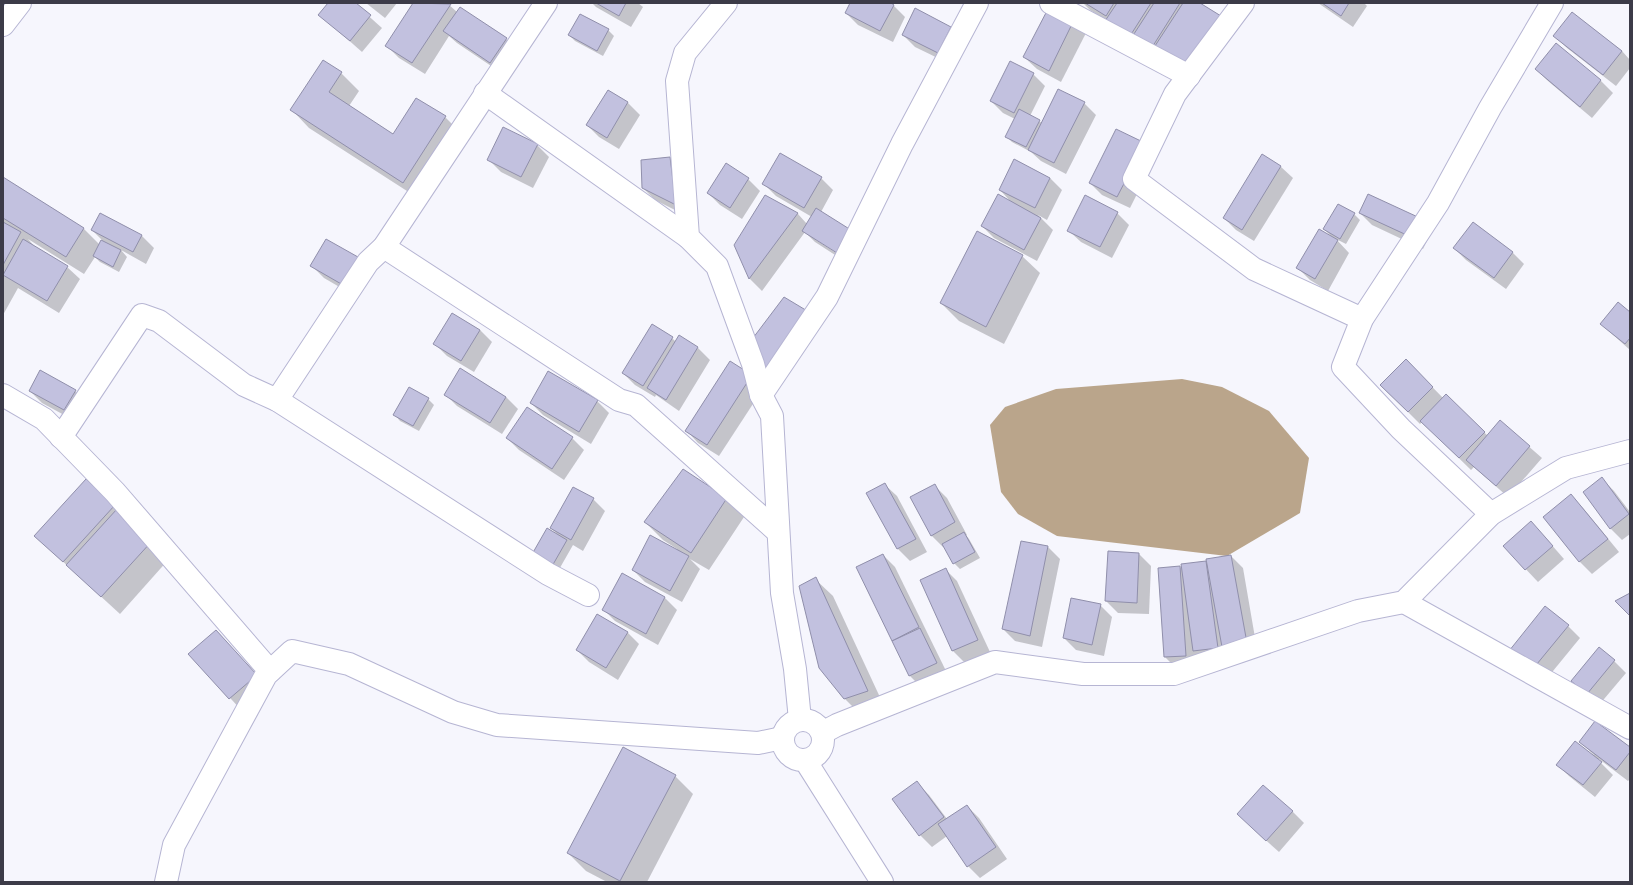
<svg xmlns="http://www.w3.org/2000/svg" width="1633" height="885" font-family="Quicksand,sans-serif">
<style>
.water{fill:#baa58b}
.shadow{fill:#0003;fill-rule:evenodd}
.building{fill:#c2c1df;stroke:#908fab}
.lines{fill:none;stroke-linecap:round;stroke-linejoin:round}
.minor-casing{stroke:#b6b5d3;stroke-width:24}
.tertiary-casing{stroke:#b6b5d3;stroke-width:24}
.minor{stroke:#fff;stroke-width:22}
.tertiary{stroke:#fff;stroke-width:22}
</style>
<rect width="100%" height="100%" fill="#f6f6fd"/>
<path class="water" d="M1182,379l40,8 47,24 40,47 -9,55 -73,43 -170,-20 -39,-22 -17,-22 -11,-67 15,-18 51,-18z"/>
<g class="shadow">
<path d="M329,3h25l28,25 -20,24 -42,-37z"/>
<path d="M366,3h31l-12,15z"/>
<path d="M414,3h33l10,9 49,27 12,12 -15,23 -46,-31 -8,-7 -24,38 -26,-16 -12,-12z"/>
<path d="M592,3h46l5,4 -12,20 -35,-20z"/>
<path d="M851,3h38l4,2 12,12 -12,25 -35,-17 -12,-12z"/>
<path d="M1083,3h115l34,26 -33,52 -109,-71z"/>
<path d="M1318,3h46l3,3 -14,21z"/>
<path d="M1049,8l37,25 -25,49 -24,-13 -13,-12z"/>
<path d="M1572,13l50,38 8,9v8l-14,18 -49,-38 -12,-12z"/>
<path d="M950,27l13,12 -13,25 -35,-17 -12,-12z"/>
<path d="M608,30l6,6 -11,20 -28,-15 -6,-6z"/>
<path d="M1556,45l45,36 12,12 -21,25 -44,-37 -12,-12z"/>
<path d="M341,73l18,18 -10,15 44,29 52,-18 18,18 -42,65 -112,-72 -17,-18z"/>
<path d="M1033,74l12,12 -15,30 12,7 42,-20 12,12 -30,59 -25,-13 -10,-9 -19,-10 -6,-6 9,-17 -12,-6 -12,-12z"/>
<path d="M609,91l19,12 12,12 -21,34 -20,-12 -12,-12z"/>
<path d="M537,145l12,12 -16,31 -32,-16 -12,-12z"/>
<path d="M781,155l40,23 12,12 -12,22 28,52 -34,-22 -10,-10 -43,59 -12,-12 -15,-33 30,-50 33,18 9,10 5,-7 -36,-21 -12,-12zM816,238l26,17 -1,1 -25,-16z"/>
<path d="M1156,156l-26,52 -28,-13 -12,-12z"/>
<path d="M670,158l12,12 5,46 -32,-16 -12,-12z"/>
<path d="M1014,161l36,17 12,12 -15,30 -9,-5 15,15 -16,31 -43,-23 -12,-12 30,-23 -12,-13z"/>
<path d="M1280,166l13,12 -39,63 -18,-11 -12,-12z"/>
<path d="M3,178l81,51 16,16 2,-5 -10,-10 8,-16 42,22 12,12 -8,16 -25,-14 6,7 -8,15 -19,-10 -5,-5 -11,17 -56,-35 8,9 31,19 13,12 -21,34 -41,-25 -15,27z"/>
<path d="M748,179l12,12 -18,28 -22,-14 -12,-12z"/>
<path d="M1117,213l12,12 -17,33 -31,-16 -13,-12z"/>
<path d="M1360,213l72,18 -9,18 -51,-24z"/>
<path d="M1354,214l6,6 -14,24 -10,-5 13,14 -21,38 -18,-11 -12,-12 33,-32 -7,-7z"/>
<path d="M1454,248l58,4 12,12 -18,25 -40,-29z"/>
<path d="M1022,256l18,17 -36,71 -45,-23 -18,-18z"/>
<path d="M312,266l58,4 -15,26 -31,-18z"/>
<path d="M1630,313v37l-29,-26z"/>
<path d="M480,330l12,12 -18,30 -27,-16 -12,-12z"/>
<path d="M679,336l19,12 12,12 -31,51 -23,-16 -1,2 -20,-12 -12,-12 49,-35 4,4z"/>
<path d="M1406,360l37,38 3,-2 42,40 12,-15 42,37 -34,39 -34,-30 -3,3 -49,-48 -2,2 -39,-39z"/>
<path d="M730,362l34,25 -45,69 -21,-13 -12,-13z"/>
<path d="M460,369l46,28 12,12 -16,25 -45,-28 -12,-12z"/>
<path d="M409,388l19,11 6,6 -15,26 -19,-10 -5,-6z"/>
<path d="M30,391h45l12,12 -10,19 -35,-19z"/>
<path d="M597,401l12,12 -18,31 -48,-29 -12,-12z"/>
<path d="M507,438h65l12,12 -20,30 -45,-30z"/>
<path d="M1602,479l12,12 16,21v22l-8,6 -12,-12z"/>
<path d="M87,480l82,79 -49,55 -85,-78z"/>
<path d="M884,484l13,12 30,56 -17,9 -12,-12 -31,-55z"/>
<path d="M935,486l12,12 20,37h-1l3,4 11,19 -20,11 -6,-6 -9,-17 -2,1 -12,-12z"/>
<path d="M1571,496l12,12 36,44 -27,22 -12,-12 -36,-44z"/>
<path d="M593,499l12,12 -22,40 -10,-6 -16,28 -25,-17 26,-21 -7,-7z"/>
<path d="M726,499l18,18 -35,53 -19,-11 10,10 -18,33 -37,-20 -12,-12 44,-21 -14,-9 -18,-18z"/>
<path d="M1543,535l21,24 -26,23 -34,-36z"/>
<path d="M1021,542l27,5 12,12 -18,88 -27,-6 -12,-12z"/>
<path d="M1109,552l30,2 12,12 -2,48 -31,-1 -12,-12z"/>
<path d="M883,555l12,12 53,108 -27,12 -12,-12 -52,-108z"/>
<path d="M1231,556l12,12 15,87 -52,8 -9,-9 1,13 -21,2 -12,-12 15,-90 3,3 23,-8 2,3z"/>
<path d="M945,569l12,12 33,71 -25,11 -12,-12 -32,-71z"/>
<path d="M622,574l43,24 12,12 -19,35 -43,-24 -12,-12z"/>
<path d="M815,579l18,17 52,112 -23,8 -18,-18z"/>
<path d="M1100,605l12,12 -8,39 -28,-6 -12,-12z"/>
<path d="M1568,626l12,12 -36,44 -22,-19z"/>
<path d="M216,631l52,56 -26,24 -52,-57z"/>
<path d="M627,632l12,12 -21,36 -29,-18 -12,-12z"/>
<path d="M1614,661l12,12 -27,32 -15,-12z"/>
<path d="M1580,742l50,6v31l-2,2 -29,-22 -1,1 15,15 -18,22 -26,-21 -12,-12 37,-9z"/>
<path d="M623,748l52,28 18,18 -46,88h-40l-21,-11 -18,-18z"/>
<path d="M917,783l12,12 18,24 20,-13 12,12 28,41 -27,19 -12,-12 -21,-30 -15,11 -12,-12z"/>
<path d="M1292,811l12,12 -25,29 -29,-26z"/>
</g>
<g class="building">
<path d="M328,3h28l15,12 -21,26 -32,-26z"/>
<path d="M413,3l38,1 -39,59 -27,-17z"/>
<path d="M596,3h30l-7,13z"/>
<path d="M850,3h41l3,2 -14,26 -35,-18z"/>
<path d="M1085,3h29l-8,13z"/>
<path d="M1117,3h34l-21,33 -25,-15z"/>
<path d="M1154,3h26l-29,46 -19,-12z"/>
<path d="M1183,3h17l21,13 -35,54 -33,-21z"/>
<path d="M1322,3h27l-8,13z"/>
<path d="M460,7l47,31 -17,25 -47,-32z"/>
<path d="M1049,7l25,13 -25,51 -26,-14z"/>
<path d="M915,8l36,19 -13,26 -36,-18z"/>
<path d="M1572,12l50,39 -19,24 -50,-39z"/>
<path d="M580,14l29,15 -12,22 -29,-16z"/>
<path d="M1556,43l45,37 -21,27 -45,-38z"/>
<path d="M323,60l19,12 -13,20 64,42 23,-36 30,18 -43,67 -113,-73z"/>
<path d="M1010,61l24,12 -20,40 -24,-12z"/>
<path d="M1058,89l27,13 -31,61 -26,-13z"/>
<path d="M608,90l20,12 -21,36 -21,-13z"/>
<path d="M1019,109l21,11 -14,27 -21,-10z"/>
<path d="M503,127l35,17 -17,33 -34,-17z"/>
<path d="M1116,129l29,14 -28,54 -28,-14z"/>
<path d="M780,153l42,24 -18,31 -42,-24z"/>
<path d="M1262,154l19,12 -39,64 -19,-12z"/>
<path d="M670,157l6,48 -34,-17 -1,-28z"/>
<path d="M1014,159l36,19 -15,30 -36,-18z"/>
<path d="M726,163l23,15 -19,30 -23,-15z"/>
<path d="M3,177l81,51 -18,29 -63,-39z"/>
<path d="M998,194l43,24 -17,32 -43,-24z"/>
<path d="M1368,194l52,24 -9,19 -52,-24z"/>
<path d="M765,195l33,18 -49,66 -15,-34z"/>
<path d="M1085,195l33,17 -18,35 -33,-16z"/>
<path d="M1338,204l17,9 -15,26 -17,-10z"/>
<path d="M816,208l35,22 -14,23 -35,-22z"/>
<path d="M100,213l42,22 -9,17 -42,-22z"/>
<path d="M3,222l18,10 -18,33z"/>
<path d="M1473,222l40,30 -19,26 -41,-30z"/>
<path d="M1319,229l19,11 -23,39 -19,-11z"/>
<path d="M977,231l46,24 -37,72 -46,-24z"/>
<path d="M23,239l45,27 -21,35 -44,-26z"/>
<path d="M326,239l32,18 -15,28 -33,-19z"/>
<path d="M101,240l20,10 -8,17 -20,-11z"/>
<path d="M784,297l25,15 -45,65 -14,-35z"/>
<path d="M1618,302l12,10v26l-5,6 -25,-20z"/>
<path d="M452,313l28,17 -19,31 -28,-17z"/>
<path d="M652,324l21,13 -30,49 -21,-13z"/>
<path d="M679,335l19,12 -32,53 -19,-12z"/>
<path d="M1406,359l27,28 -25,25 -28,-27z"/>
<path d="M730,361l22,14 -45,70 -22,-14z"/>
<path d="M460,368l46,29 -16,26 -46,-28z"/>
<path d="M40,370l36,20 -12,20 -35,-19z"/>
<path d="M548,371l50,29 -19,32 -49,-29z"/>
<path d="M409,387l20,11 -16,28 -20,-11z"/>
<path d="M1446,394l39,38 -26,26 -39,-37z"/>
<path d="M527,407l46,30 -21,32 -46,-31z"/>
<path d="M1500,420l30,26 -34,40 -30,-26z"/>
<path d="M683,469l44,29 -36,55 -47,-31z"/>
<path d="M1602,477l27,37 -19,15 -27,-37z"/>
<path d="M86,479l29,26 -52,57 -29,-26z"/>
<path d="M885,483l31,56 -19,10 -31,-56z"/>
<path d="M935,484l20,38 -24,14 -21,-39z"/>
<path d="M573,487l21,11 -23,42 -21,-12z"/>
<path d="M1571,494l37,45 -29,23 -36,-45z"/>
<path d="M117,509l35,32 -51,56 -35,-32z"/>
<path d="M1531,521l22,25 -28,24 -22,-24z"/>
<path d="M547,528l20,12 -16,28 -20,-12z"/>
<path d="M964,532l11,20 -22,12 -11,-20z"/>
<path d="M650,535l39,21 -19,35 -38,-21z"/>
<path d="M1021,541l27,5 -18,90 -28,-7z"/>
<path d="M1108,551l31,2 -2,50 -32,-2z"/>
<path d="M883,554l36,73 -27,14 -36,-74z"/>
<path d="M1231,555l16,88 -25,4 -16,-88z"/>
<path d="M1206,561l12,87 -25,3 -12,-87z"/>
<path d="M1180,566l6,90 -22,1 -6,-89z"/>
<path d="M946,568l32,72 -26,11 -32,-71z"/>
<path d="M622,573l43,24 -19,37 -44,-24z"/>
<path d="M816,577l52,114 -24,8 -25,-31 -20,-82z"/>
<path d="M1630,593v23l-15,-15z"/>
<path d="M1071,598l30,6 -9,41 -29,-7z"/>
<path d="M1545,606l24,19 -37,45 -23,-19z"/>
<path d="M597,614l31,18 -22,36 -30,-18z"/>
<path d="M920,628l17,35 -28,13 -17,-35z"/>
<path d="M216,630l41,45 -28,24 -41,-45z"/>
<path d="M1599,647l16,13 -28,34 -16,-13z"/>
<path d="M1595,721l35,26v5l-14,18 -37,-28z"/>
<path d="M1575,741l27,21 -19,23 -27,-20z"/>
<path d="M623,747l53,28 -56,106 -53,-28z"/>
<path d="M917,781l27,36 -25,19 -27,-37z"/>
<path d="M1263,785l30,26 -27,30 -29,-27z"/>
<path d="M967,805l29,42 -29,20 -29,-43z"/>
</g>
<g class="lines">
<defs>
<g id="minor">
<path d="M726,3l-41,50 -8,28 11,156 29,29 36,98 8,31 11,21 10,177 13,76 5,51"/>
<path d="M1051,3l138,73"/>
<path d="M1243,3l-68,91 -41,85 120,90 108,50"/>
<path d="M3,25l17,-22"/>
<path d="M485,93l203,144"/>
<path d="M384,247l235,153 17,5 142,127"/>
<path d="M3,395l41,24 71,73 155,179"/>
<path d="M761,395l66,-98 75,-153 75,-141"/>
<path d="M277,400l91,-138 16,-15 162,-244"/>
<path d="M61,437l81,-122 17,6 85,64 33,15 271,174 40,21"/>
<path d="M1491,514l-90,-85 -58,-62 19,-48 76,-116 52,-95 62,-105"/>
<path d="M1404,602l226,126"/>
<path d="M166,882l8,-37 92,-170 26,-24 57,13 104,48 44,13 261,18 24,-5"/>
</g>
<g id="tertiary">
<circle cx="803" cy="740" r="20"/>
<path d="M822,733l15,-8 158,-63 88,12h91l184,-63 46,-9 87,-88 75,-46 64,-17"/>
<path d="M805,760l77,122"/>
</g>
</defs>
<use href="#minor" class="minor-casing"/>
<use href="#tertiary" class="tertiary-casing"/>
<use href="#minor" class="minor"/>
<use href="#tertiary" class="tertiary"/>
</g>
<rect width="1633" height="885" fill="none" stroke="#3c3b48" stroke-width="8"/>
</svg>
